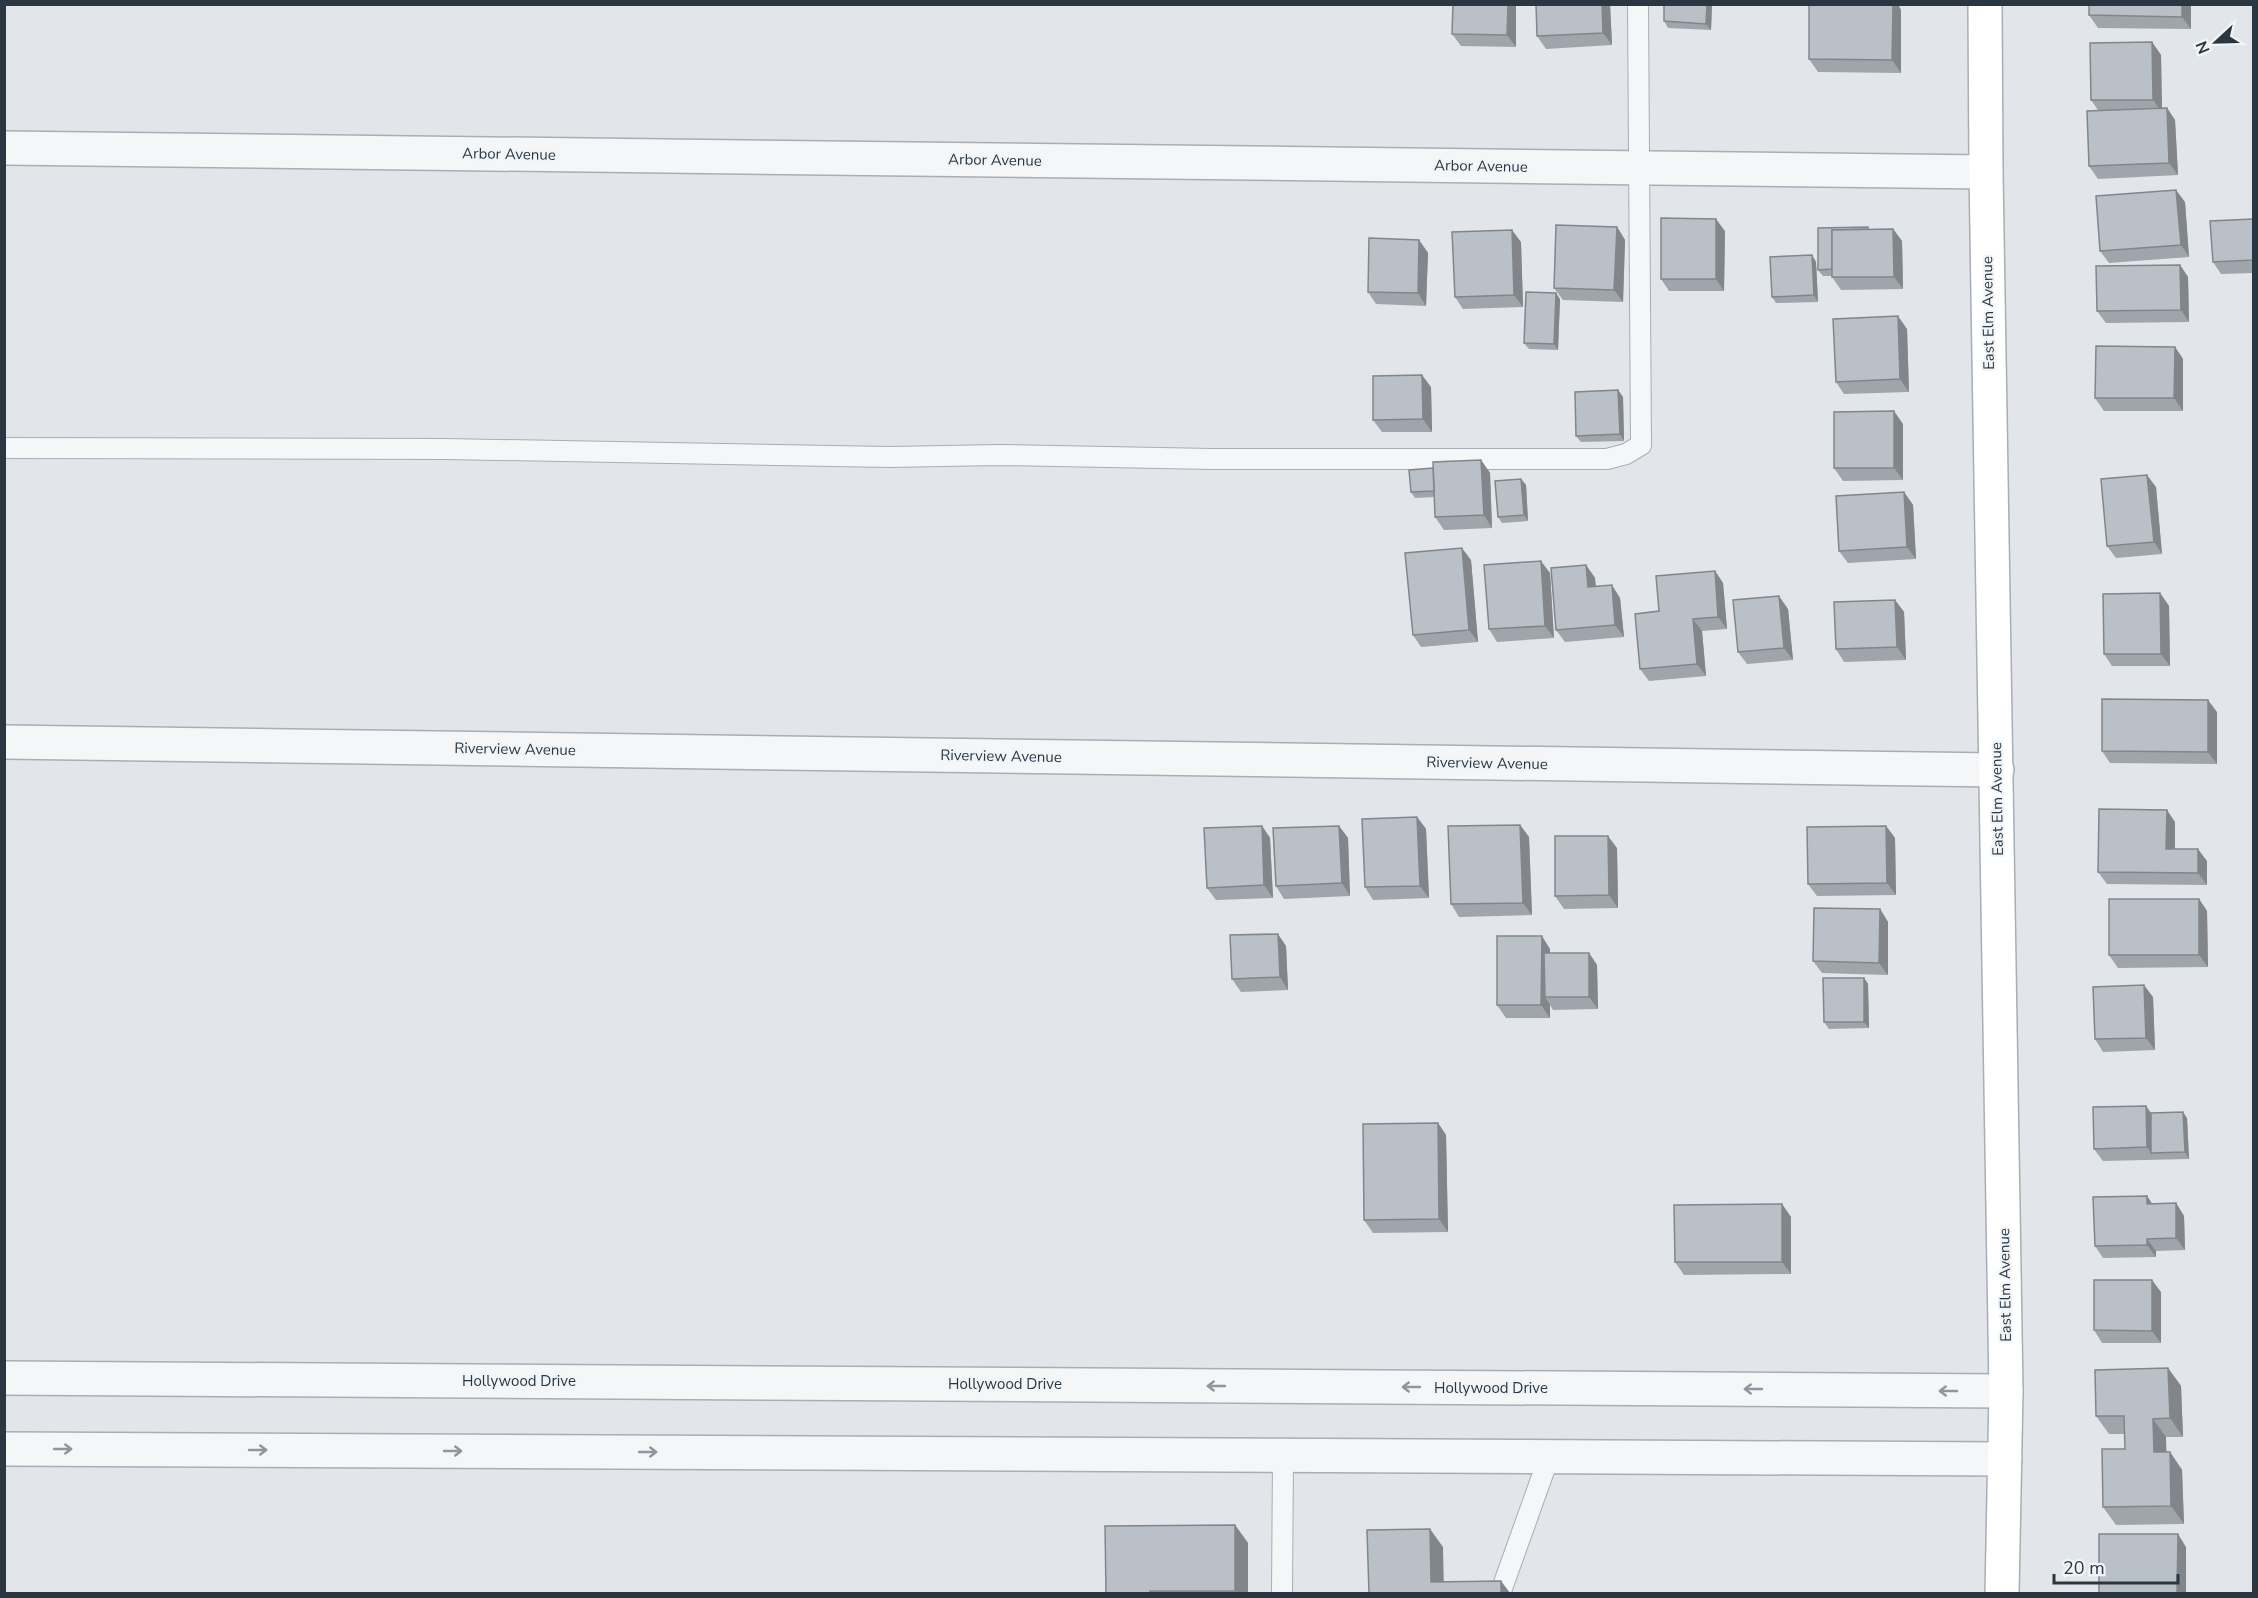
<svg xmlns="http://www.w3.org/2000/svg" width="2258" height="1598" font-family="'Nunito Sans',sans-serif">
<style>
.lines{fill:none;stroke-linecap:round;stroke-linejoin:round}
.service-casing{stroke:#a7aeb4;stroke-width:22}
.minor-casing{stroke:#a7aeb4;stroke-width:36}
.secondary-casing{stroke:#a7aeb4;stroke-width:36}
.service{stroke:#f4f6f8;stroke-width:20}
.minor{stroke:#f4f6f8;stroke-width:33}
.secondary{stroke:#fff;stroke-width:33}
.wall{fill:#9fa5ab}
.shaded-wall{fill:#82868b}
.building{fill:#b9c0c7;stroke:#82868b;stroke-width:1.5}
.oneway{stroke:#8f969d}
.labels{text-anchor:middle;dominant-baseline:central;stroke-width:4.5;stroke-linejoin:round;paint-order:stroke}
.street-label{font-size:15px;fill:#2a3742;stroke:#f1f5f7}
</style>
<rect width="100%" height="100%" fill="#e2e6ea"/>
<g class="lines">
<defs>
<g id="service">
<path d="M4,448l442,1 443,8 111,-2 212,4h395l19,-5 15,-9 -3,-441"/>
<path d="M1282,1594l1,-138"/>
<path d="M1500,1594l49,-137"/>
</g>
<g id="minor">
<path d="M4,148l1982,24"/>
<path d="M4,742l1993,28"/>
<path d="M4,1378l2002,13"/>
<path d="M4,1449l2001,10"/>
</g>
<path id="secondary" d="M1985,4l1,168 20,1219 -4,203"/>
</defs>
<use href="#service" class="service-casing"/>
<use href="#minor" class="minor-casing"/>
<use href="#secondary" class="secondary-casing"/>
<use href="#service" class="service"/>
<use href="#minor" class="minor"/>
<use href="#secondary" class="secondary"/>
</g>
<g class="wall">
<path d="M1516,4v43l-55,-1 -9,-12z"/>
<path d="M1610,4l2,41 -66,4 -9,-13z"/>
<path d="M1712,4l-1,26 -43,-2 -4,-7z"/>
<path d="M2191,4v25l-93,-1 -9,-13z"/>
<path d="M1901,10v63l-83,-1 -9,-13z"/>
<path d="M2152,42l9,13 1,53h5l8,12 3,55 -80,4 -9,-13 9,-56 -7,-10z"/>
<path d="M2185,202l4,55 -80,6 -9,-12z"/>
<path d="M2253,219v54l-32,1 -8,-12z"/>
<path d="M1617,227l8,13 -2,62 -60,-2 -9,-12z"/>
<path d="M1868,227l1,2h24l9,12 1,48 -62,1 -9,-13v-1h-9l-5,-6z"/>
<path d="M1725,231l-1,60h-55l-8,-12z"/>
<path d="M1419,240l9,13 -2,53 -50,-2 -8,-12z"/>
<path d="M1521,242l2,65 -60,2 -8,-12z"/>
<path d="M1812,255l4,7 2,40 -42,1 -4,-6z"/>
<path d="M2180,265l8,12 1,45 -83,1 -9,-12z"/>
<path d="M1560,299l-2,51 -29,-1 -5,-6z"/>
<path d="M1907,329l2,63 -65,2 -8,-12z"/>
<path d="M2175,347l8,12v52h-79l-9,-13z"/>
<path d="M1431,387l1,45h-50l-9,-12z"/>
<path d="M1618,390l5,7 1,44 -43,1 -5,-6z"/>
<path d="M1903,424v56l-60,1 -9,-13z"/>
<path d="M1481,460l9,13 2,55 -48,2 -9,-13 -1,-20 -19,1 -4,-6 22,-24z"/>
<path d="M1521,479l5,6 2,36 -26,2 -4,-6z"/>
<path d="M2156,487l6,67 -46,4 -9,-12z"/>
<path d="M1904,492l9,13 3,54 -68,4 -9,-12z"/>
<path d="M1471,560l7,82 -57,5 -8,-12z"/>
<path d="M1586,565l9,13 1,8 24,12 4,39 -59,5 -9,-12z"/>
<path d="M1715,571l8,12 4,46 -25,2 4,45 -57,5 -9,-12 19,-58z"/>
<path d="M1550,573l4,65 -57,4 -8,-13z"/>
<path d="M2160,593l9,13 1,60h-58l-8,-12z"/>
<path d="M1895,600l9,12 2,48 -62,2 -8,-13z"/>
<path d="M1788,609l5,51 -46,4 -9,-12z"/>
<path d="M2217,712v52l-107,-1 -8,-12z"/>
<path d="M1417,817l9,12 3,69 -56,2 -8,-13z"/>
<path d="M2175,822v27l32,12v24l-100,-1 -9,-12z"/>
<path d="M1520,825l9,12 3,78 -73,2 -8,-13z"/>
<path d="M1262,826l8,12 3,60 -57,2 -9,-12z"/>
<path d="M1339,826l9,12 2,58 -66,3 -8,-13z"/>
<path d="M1886,826l9,12 1,57 -79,1 -9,-12z"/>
<path d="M1617,848l1,60 -54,1 -9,-13z"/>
<path d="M2199,899l8,12 1,56 -90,1 -9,-13z"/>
<path d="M1880,909l8,13v53l-66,-2 -9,-12z"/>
<path d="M1286,946l2,44 -47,2 -9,-13z"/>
<path d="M1550,949v4h39l8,12 1,44 -45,1 -3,-5v13h-44l-9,-13z"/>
<path d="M1864,978l4,6 1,44 -40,1 -5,-7z"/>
<path d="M2153,997l2,53 -52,2 -8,-13z"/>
<path d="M2146,1106l5,7 36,5 2,41 -86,2 -9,-12z"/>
<path d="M1438,1123l8,12 2,97 -75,1 -9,-13z"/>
<path d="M2147,1196l5,8 24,-1 8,13 1,34 -29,1v6l-53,1 -8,-12z"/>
<path d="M1782,1204l9,13v57l-107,1 -9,-13z"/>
<path d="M2161,1292v51h-59l-8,-13z"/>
<path d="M2168,1368l13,18 2,51h-17v15h4l12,18 2,54 -68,1 -13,-18 22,-58v-15h-16l-13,-18z"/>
<path d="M1235,1525l13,18v50h-142z"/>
</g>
<g class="shaded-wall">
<path d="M1508,4h8v43l-9,-12z"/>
<path d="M1602,4h8l2,41 -9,-12z"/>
<path d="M1707,4h5l-1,26 -5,-6z"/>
<path d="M1893,4h5l3,6v63l-9,-13z"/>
<path d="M2182,4h9v25l-9,-12z"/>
<path d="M2152,42l9,13 1,57 -9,-12z"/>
<path d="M2167,108l8,12 3,55 -9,-12z"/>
<path d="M2176,190l9,12 4,55 -8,-12z"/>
<path d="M1716,219l9,12 -1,60 -8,-12z"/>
<path d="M1617,227l8,13 -2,62 -9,-12z"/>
<path d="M1893,229l9,12 1,48 -9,-12z"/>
<path d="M1512,230l9,12 2,65 -9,-12z"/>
<path d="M1419,240l9,13 -2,53 -8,-13z"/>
<path d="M1812,255l4,7 2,40 -4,-7z"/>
<path d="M2180,265l8,12 1,45 -8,-12z"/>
<path d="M1556,293l4,6 -2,51 -4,-6z"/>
<path d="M1898,316l9,13 2,63 -9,-13z"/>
<path d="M2175,347l8,12v52l-9,-13z"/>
<path d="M1422,375l9,12 1,45 -9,-13z"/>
<path d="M1618,390l5,7 1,44 -4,-7z"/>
<path d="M1894,411l9,13v56l-9,-12z"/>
<path d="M1481,460l9,13 2,55 -8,-13z"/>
<path d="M2147,475l9,12 6,67 -8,-12z"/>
<path d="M1521,479l5,6 2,36 -4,-6z"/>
<path d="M1904,492l9,13 3,54 -9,-12z"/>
<path d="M1462,548l9,12 7,82 -9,-12z"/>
<path d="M1541,561l9,12 4,65 -9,-12z"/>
<path d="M1586,565l9,13 1,21 -8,-12z"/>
<path d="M1715,571l8,12 4,46 -9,-12z"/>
<path d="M1612,585l8,13 4,39 -9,-12z"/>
<path d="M2160,593l9,13 1,60 -9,-12z"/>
<path d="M1779,596l9,13 5,51 -9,-12z"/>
<path d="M1895,600l9,12 2,48 -9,-13z"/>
<path d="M1693,619l9,12 4,45 -9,-12z"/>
<path d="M2208,700l9,12v52l-9,-12z"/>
<path d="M2167,810l8,12v39l-9,-12z"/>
<path d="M1417,817l9,12 3,69 -9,-12z"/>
<path d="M1520,825l9,12 3,78 -9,-12z"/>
<path d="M1262,826l8,12 3,60 -9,-13z"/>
<path d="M1339,826l9,12 2,58 -8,-13z"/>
<path d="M1886,826l9,12 1,57 -9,-12z"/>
<path d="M1608,836l9,12 1,60 -9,-13z"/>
<path d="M2198,849l9,12v24l-9,-12z"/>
<path d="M2199,899l8,12 1,56 -9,-12z"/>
<path d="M1880,909l8,13v53l-9,-12z"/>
<path d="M1278,934l8,12 2,44 -8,-13z"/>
<path d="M1542,936l8,13v48h-5l5,8v13l-9,-13z"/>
<path d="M1589,953l8,12 1,44 -9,-12z"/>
<path d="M1864,978l4,6 1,44 -5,-6z"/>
<path d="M2144,985l9,12 2,53 -9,-12z"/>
<path d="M2146,1106l9,13 -4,34 -4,-6z"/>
<path d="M2183,1112l4,6 2,41 -4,-7z"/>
<path d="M1438,1123l8,12 2,97 -9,-13z"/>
<path d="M2147,1196l8,12 -8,-4z"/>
<path d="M2176,1203l8,13 1,34 -9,-12z"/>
<path d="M1782,1204l9,13v57l-9,-12z"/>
<path d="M2147,1239l9,12v6l-9,-12z"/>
<path d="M2152,1280l9,12v51l-9,-12z"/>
<path d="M2168,1368l13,18 2,51 -13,-19z"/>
<path d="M2153,1419l13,18 1,33 -13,-18z"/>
<path d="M2170,1452l12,18 2,54 -13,-18z"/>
<path d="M1235,1525l13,18v50h-11l-2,-2z"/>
<path d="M1430,1529l13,18 1,46 -13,-11z"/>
<path d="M2178,1534l8,13v46h-9z"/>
<path d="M1501,1581l9,12h-9z"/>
</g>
<g class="building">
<path d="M1453,4h55l-1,31 -55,-1z"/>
<path d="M1536,4h66l1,29 -66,3z"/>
<path d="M1664,4h43l-1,20 -42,-3z"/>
<path d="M1809,4h84l-1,56 -83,-1z"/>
<path d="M2089,4h93v13l-93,-2z"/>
<path d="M2152,42l1,58h-62l-1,-57z"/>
<path d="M2167,108l2,55 -80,3 -2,-55z"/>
<path d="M2176,190l5,55 -81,6 -4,-55z"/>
<path d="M1661,218l55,1v60h-55z"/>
<path d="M2253,219v41l-40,2 -3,-41z"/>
<path d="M1556,225l61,2 -3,63 -60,-2z"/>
<path d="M1868,227v2l-36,1v39l-14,1v-42z"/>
<path d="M1893,229l1,48h-62v-47z"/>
<path d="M1512,230l2,65 -59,2 -3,-65z"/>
<path d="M1369,238l50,2 -1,53 -50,-1z"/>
<path d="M1812,255l2,40 -42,2 -2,-40z"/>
<path d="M2180,265l1,45 -84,1 -1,-45z"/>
<path d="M1526,292l30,1 -2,51 -30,-1z"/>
<path d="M1898,316l2,63 -64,3 -3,-63z"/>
<path d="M2096,346l79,1 -1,51h-79z"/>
<path d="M1422,375l1,44 -50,1v-44z"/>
<path d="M1618,390l2,44 -44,2 -1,-44z"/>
<path d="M1894,411v57h-60v-56z"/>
<path d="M1481,460l3,55 -49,2 -2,-55z"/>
<path d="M1433,468l1,23 -23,1 -2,-22z"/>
<path d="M2147,475l7,67 -47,4 -6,-67z"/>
<path d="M1521,479l3,36 -26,2 -3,-36z"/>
<path d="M1904,492l3,55 -68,4 -3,-55z"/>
<path d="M1462,548l7,82 -56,5 -8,-82z"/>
<path d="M1541,561l4,65 -56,3 -5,-64z"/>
<path d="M1586,565l2,22 24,-2 3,40 -59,5 -5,-62z"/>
<path d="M1715,571l3,46 -25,2 4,45 -57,5 -5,-55 24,-3 -3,-35z"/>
<path d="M2160,593l1,61h-57l-1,-60z"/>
<path d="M1779,596l5,52 -46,4 -5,-52z"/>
<path d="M1895,600l2,47 -61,2 -2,-47z"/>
<path d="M2102,699l106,1v52l-106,-1z"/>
<path d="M2099,809l68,1 -1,39h32v24l-100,-1z"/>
<path d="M1417,817l3,69 -55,1 -3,-68z"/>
<path d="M1520,825l3,78 -72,1 -3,-78z"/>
<path d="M1262,826l2,59 -57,3 -3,-60z"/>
<path d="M1339,826l3,57 -66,3 -3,-58z"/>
<path d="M1886,826l1,57 -79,1 -1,-57z"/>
<path d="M1555,836h53l1,59 -54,1z"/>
<rect x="2109" y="899" width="90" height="56"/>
<path d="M1814,908l66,1 -1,54 -66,-2z"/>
<path d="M1278,934l2,43 -48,2 -2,-44z"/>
<path d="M1497,936h45l-1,69h-44z"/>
<path d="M1544,953h45v44h-44z"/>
<path d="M1823,978h41v44h-40z"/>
<path d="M2144,985l2,53 -51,1 -2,-52z"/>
<path d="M2146,1106l1,41 -53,2 -1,-42z"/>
<path d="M2183,1112l2,40 -34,1v-40z"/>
<path d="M1438,1123l1,96 -75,1 -1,-96z"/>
<path d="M2147,1196v8l29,-1v35l-29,1v6l-52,1 -2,-49z"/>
<path d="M1782,1204v58h-107l-1,-57z"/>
<path d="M2094,1280h58v51l-58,-1z"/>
<path d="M2168,1368l2,50 -17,1 1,33h16l1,54 -68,1 -1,-58h23l-1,-33h-28l-1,-46z"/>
<path d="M1235,1525v66h-85v2h-44l-1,-67z"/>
<path d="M1430,1529l1,53 70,-1v12h-132l-2,-63z"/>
<path d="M2099,1534h79l-1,59h-78z"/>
</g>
<defs><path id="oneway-shaft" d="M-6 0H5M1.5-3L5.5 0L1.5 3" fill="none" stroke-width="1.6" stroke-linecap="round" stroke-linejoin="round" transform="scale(1.5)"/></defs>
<g class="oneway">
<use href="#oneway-shaft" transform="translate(1216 1386) rotate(-180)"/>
<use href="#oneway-shaft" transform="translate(1411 1387) rotate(-180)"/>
<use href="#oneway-shaft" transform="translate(1753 1389) rotate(-180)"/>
<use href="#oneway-shaft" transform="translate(1948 1391) rotate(-180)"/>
<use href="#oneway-shaft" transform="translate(63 1449)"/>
<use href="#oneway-shaft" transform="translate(258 1450)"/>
<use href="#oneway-shaft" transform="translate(453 1451)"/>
<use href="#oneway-shaft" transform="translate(648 1452)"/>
</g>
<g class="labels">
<g class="street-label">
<text transform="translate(509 154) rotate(1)">Arbor Avenue</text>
<text transform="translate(995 160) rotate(1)">Arbor Avenue</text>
<text transform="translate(1481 166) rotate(1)">Arbor Avenue</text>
<text transform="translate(1988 313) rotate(-91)">East Elm Avenue</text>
<text transform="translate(515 749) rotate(1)">Riverview Avenue</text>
<text transform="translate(1001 756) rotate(1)">Riverview Avenue</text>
<text transform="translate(1487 763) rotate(1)">Riverview Avenue</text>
<text transform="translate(1997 799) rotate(-91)">East Elm Avenue</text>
<text transform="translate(2005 1285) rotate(-91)">East Elm Avenue</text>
<text x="519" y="1381">Hollywood Drive</text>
<text x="1005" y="1384">Hollywood Drive</text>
<text x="1491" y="1388">Hollywood Drive</text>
</g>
</g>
<rect width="2258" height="1598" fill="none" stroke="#2a3742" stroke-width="12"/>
<g transform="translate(2216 42) rotate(248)" stroke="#f1f5f7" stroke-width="4.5" paint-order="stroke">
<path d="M0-4.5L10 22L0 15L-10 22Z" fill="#2a3742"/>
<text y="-9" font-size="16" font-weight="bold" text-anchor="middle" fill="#2a3742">N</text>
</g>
<path d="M2054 1574v9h124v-9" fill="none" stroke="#2a3742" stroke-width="3"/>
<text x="2063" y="1574" font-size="18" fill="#2a3742" stroke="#f1f5f7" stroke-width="4.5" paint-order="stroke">20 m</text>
</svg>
